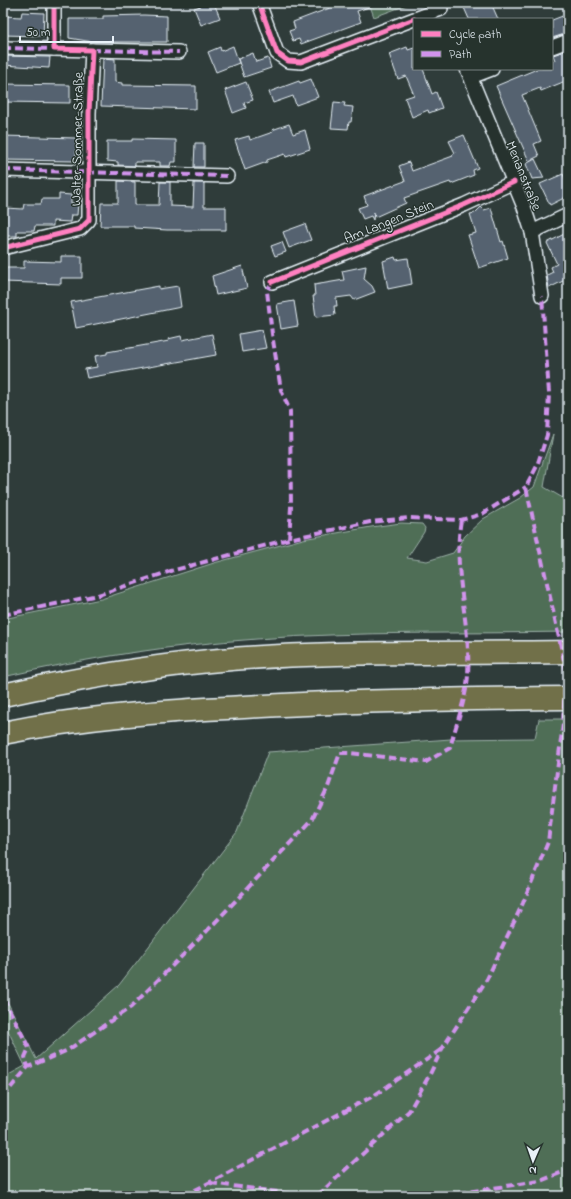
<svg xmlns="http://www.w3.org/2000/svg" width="571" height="1199" font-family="'Indie Flower',sans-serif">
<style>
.green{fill:#4f6e57;stroke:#9cb0a8}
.building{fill:#54626f;stroke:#e8f1f8}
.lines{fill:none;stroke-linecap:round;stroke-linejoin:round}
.street-casing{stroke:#e8f1f8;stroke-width:16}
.highway-casing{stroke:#e8f1f8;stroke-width:25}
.street{stroke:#26332d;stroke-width:13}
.highway{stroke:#71704a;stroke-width:22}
.quiet{stroke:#d193ec;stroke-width:4;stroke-dasharray:8 4;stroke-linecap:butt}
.cycleway-casing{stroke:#26332d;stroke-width:8}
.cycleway{stroke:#ff80c0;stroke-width:5}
.labels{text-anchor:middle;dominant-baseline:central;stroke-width:3;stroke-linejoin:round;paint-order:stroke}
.street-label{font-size:14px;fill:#e8f1f8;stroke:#26332d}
</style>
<rect width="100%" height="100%" fill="#2f3c3a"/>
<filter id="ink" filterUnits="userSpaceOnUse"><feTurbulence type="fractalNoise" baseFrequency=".025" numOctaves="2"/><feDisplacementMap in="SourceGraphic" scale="8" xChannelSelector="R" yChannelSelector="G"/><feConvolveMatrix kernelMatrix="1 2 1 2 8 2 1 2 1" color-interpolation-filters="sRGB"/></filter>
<g filter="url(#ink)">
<g class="green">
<path d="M369,3h43l-38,14z"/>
<path d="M553,434l-9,53 24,14v131c-104,2 -208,-1 -311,7 -86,6 -171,19 -254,38v-58l98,-20 113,-36 89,-24 68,-12 30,-4 21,1 3,4 -1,4 -17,26 20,3 26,-8 12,-17 18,-17 37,-21 14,-11z"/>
<path d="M539,719h29v477h-565v-118l22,-12 -22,-46v-27l33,66 83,-74 118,-153 31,-80 183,-13 84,-1z"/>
</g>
<g class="building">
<path d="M200,3h14l6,15 -19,7 -7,-17 7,-2z"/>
<path d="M343,3h32v2l-18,6 4,11 -60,22 -2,-5 -6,2 -4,-10 6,-2 -2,-7z"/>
<path d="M462,3h29l7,16h-29z"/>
<path d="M22,12l22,1 -1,23 -40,-1v-19l18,1z"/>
<path d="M568,14v19l-16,5v-18z"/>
<path d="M144,15l23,1v26h-74l-24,-4v-19h34v-3z"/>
<path d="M233,46l6,17 -23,9 -8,-20 12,-5 1,4z"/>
<path d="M407,47l1,3 6,-2v21h9l9,25 4,-2 6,16 -13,5 -1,-3 -16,7 -7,-19 9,-3 -8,-19 -8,3 -9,-25z"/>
<path d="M568,50v30l-27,11 -1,-3 -18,7 19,46 -7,3 5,12 -10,5 -33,-75 41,-17h15v-7l3,-2 -2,-5z"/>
<path d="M253,53l3,9 12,-4 3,10 -27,9 -6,-18z"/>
<path d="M3,56l47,1 -1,11 -46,-3z"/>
<path d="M103,58l12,1v23l7,1v2l74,1v23l-95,-3z"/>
<path d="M311,79l7,18 -22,8 -3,-9 -20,7 -4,-11 30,-11 1,2z"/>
<path d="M246,82l7,18 -9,3 2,5 -13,5 -8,-23z"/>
<path d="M3,84l67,1v18l-67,-1z"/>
<path d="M334,102l11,1 -1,3 9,1 -2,15h-2l-1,7 -17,-1z"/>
<path d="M289,124l4,10 12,-4 5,19 -24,8 -1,-3 -18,6v2l-22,8 -10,-30 14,-4 1,4 23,-8 -1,-2z"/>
<path d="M464,135l14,33 -5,2 1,5 -23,9 -1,-2 -46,16 2,5 -31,14 -1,-5 -1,8 -2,-4 -8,3 -5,-11 9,-3 -3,-9 41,-15 -6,-15 10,-4 3,9 41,-15 -1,-1 3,-2 -6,-12z"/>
<path d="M3,136l73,2v23l-73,-1z"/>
<path d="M132,139l44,1v22h-5l-1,4h-10v-4h-25v4l-17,-1v-3l-11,-1v-20h25z"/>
<path d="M195,143h9v24h-10z"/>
<path d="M535,159l9,19 -12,1 -6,-15z"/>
<path d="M563,174l5,11v11l-18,9 -10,-21z"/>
<path d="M118,181l17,1v23h24l1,-23h10v24l23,1 1,-24h10v24h22v23h-59l-33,-2v-2h-34l1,-23h17z"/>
<path d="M59,194l12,1v8h7l-1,12h-6l-1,7 -17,-1v5h-18l-1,5h-17v5h-12v-3h-2v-12l3,1v-14l17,1 1,-5h17l1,-5h17z"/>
<path d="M481,207l3,3 7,-2 10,34 2,-1 5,17 -29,10 -11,-33 8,-2 -6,-19 5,-1z"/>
<path d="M305,224l6,16 -22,8 -6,-16z"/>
<path d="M568,232v54l-3,-6 -16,8 -2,-13 6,-3 -2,-5 6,-3 -10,-21z"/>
<path d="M282,242l4,10 -11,4 -4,-10z"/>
<path d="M61,256h21v22h-21v6l-58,-2v-14h21v-7l37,1z"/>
<path d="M395,257l1,3 12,-2 4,26 -24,5 -5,-28z"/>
<path d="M242,266l5,22 -31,7 -4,-19z"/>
<path d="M366,266l-2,13 8,7 3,6 -21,8 -3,-4 -15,2 1,8h-3l1,9 -19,2 -3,-21h2l-1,-11 30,-5 -2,-9z"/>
<path d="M159,286v3l19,-3 3,21 -105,21 -5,-26z"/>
<path d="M294,301l4,25 -17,3 -4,-25z"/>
<path d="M262,330l4,18 -24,4 -3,-18z"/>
<path d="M212,334l4,21 -129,23 -2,-9 12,-2 -2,-11 12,-2v-2l62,-11 -1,-2 13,-3 1,4z"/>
</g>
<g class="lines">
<defs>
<g id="street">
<path d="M259,3l18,50 11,8 13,1 113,-43"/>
<path d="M415,19l26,-10"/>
<path d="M552,47l16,-6"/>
<path d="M3,48l51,1"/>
<path d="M92,50l87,2"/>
<path d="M467,69l57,138 8,25 10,64"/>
<path d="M471,77l21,-8"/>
<path d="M3,170l224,6"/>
<path d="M532,232l36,-17"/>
<path d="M3,248l77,-19 9,-9v-107l3,-63 -38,-1v-46"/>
<path d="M272,282l192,-77 50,-23"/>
</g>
<g id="highway">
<path d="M3,695c68,-15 136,-27 206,-34 119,-11 239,-7 359,-9"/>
<path d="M3,733c79,-16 160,-22 241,-26 108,-6 216,-8 324,-9"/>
</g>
</defs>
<use href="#street" class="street-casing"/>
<use href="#highway" class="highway-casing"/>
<use href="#street" class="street"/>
<use href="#highway" class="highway"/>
<g class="quiet">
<path d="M3,48l51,1"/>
<path d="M92,50l87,2"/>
<path d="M3,170l224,6"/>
<path d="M272,282l-5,9 5,43 9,56 9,21 1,96 -2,32"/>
<path d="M3,615l95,-20 73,-24 118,-32 81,-17 38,-4 53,2 21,-6 44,-27"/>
<path d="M3,998l26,50 -4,9 3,10"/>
<path d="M3,1097l25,-30 40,-17 63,-43 76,-76 105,-111 16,-33 12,-34h10l76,9 24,-14c5,-20 17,-53 18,-73 3,-52 -16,-104 -7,-155"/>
<path d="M210,1183l97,13"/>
<path d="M184,1196l191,-101 67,-46"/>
<path d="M317,1196l92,-85 20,-35 13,-27 45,-70 36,-76 25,-61 15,-118 3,-54 -40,-183 11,-21 10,-31 2,-42 -7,-97"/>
<path d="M423,1196l37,-3 80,-12 28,-11"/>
</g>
<defs>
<g id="cycleway">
<path d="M259,3l18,50 11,8 13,1 113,-43"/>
<path d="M3,248l77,-19 9,-9v-107l3,-63 -38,-1v-46"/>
<path d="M272,282l192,-77 50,-23"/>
</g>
</defs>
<use href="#cycleway" class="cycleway-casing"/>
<use href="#cycleway" class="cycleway"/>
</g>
</g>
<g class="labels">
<g class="street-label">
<text transform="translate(78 139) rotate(-89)">Walter-Sommer-Straße</text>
<text transform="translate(523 176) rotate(68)">Merianstraße</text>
<text transform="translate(389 222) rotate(-22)">Am Langen Stein</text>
</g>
</g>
<rect width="571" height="1199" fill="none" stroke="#26332d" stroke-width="16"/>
<rect x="8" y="8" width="555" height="1183" fill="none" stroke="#e8f1f8" stroke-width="1.5" filter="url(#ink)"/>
<rect x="413" y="18" width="140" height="52" fill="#26332d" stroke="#747f7e"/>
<rect x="421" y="31" width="20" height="6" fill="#ff80c0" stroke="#747f7e"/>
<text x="449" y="38" font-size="12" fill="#e8f1f8">Cycle path</text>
<rect x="421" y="51" width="20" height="6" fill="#d193ec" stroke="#747f7e"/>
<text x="449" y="58" font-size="12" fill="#e8f1f8">Path</text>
<g transform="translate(533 1161) rotate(182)" stroke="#26332d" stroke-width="3" paint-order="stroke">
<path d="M0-3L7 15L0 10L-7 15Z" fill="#e8f1f8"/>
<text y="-6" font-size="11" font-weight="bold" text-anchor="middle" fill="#e8f1f8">N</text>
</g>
<path d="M20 36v6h93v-6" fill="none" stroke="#e8f1f8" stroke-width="2"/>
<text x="26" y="36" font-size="12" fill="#e8f1f8" stroke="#26332d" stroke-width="3" paint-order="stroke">50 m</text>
</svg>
